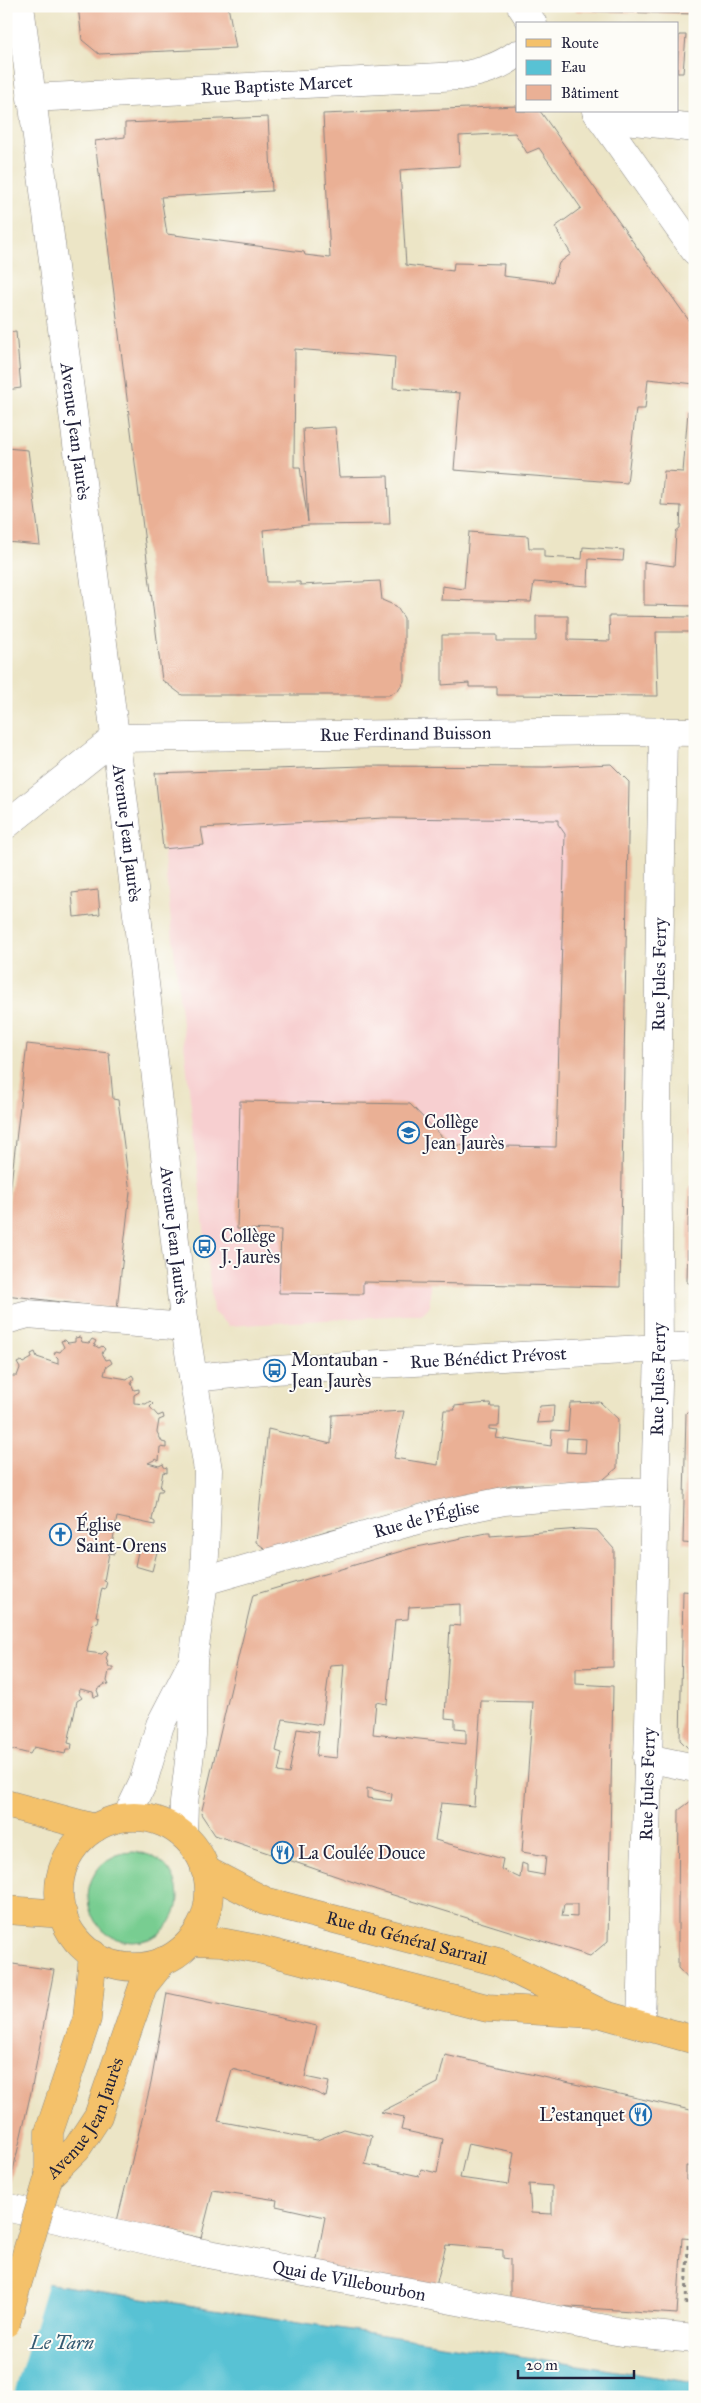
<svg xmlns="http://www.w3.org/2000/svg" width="701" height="2403" font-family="'IM FELL Great Primer',serif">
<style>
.built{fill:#f7cfd0}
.green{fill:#78cd91;stroke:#4d7866}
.water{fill:#58c2d4;stroke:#3d7288}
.pier{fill:#ece5c6}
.building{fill:#eab095;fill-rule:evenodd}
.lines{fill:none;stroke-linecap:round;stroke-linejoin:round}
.minor-casing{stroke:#878480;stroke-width:29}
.major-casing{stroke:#878480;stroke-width:29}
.path{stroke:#878480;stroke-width:3;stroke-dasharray:4 4;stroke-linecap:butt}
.minor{stroke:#fff;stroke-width:28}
.major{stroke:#f4c16a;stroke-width:28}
.major-bridge-casing{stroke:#878480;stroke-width:29;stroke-linecap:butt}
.major-bridge{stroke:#f4c16a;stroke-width:28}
.labels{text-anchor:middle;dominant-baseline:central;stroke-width:4;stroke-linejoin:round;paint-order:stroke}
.street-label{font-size:18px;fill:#22223b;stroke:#fdfcf7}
.poi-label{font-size:18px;fill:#22223b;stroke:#fdfcf7;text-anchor:start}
.water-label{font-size:19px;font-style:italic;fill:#355a71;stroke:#fdfcf7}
</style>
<rect width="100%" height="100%" fill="#fdfcf7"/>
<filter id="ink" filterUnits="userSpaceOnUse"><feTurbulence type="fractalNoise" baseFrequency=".02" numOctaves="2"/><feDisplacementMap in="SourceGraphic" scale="10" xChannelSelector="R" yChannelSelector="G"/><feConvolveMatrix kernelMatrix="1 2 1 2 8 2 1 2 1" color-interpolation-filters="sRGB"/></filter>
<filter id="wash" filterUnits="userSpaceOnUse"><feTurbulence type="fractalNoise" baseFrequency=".0096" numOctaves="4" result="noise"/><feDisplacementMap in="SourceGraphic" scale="20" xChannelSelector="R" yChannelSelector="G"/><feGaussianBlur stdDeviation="1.12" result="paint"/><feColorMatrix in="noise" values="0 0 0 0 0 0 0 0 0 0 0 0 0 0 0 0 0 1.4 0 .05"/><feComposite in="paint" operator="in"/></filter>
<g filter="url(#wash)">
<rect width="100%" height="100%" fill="#ece5c6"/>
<path class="built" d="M611,764l9,523 -190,-4v23l-8,8 -193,12 -16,-14 -58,-539 209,-7 181,1z"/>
<circle class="green" cx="133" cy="1897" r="45"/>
<path class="water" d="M6,2277l689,106v14h-689z"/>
<path class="pier" d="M6,2275l42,6 -35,116h-7z"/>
<g id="blocks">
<g class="building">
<path d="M78,6h150l8,42 -137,6 -17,-14z"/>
<path d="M361,6h11l-7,6z"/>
<path d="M573,6h122v8l-119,-3z"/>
<path d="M679,35h7l-3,38h-6z"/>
<path d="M517,106v5h23l155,218v55l-47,-5 -3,30h-9l-9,74 -173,-13 6,-77 -67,-5 2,-31 -100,-8 -1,118h6l8,55 -5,-93 32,-2 4,50 49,-1 2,48 -82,1 -45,5 4,52h33v3l80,-4 2,19 14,6 8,12v63l-6,9 -9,5h-207l-20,-15 -67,-539 30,-4v-14l143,-6 4,74 -111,6 6,37 128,17 9,1 1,3 25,3 -7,-144zM515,133l12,20 12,-5 42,60 -26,19 16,27 -12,9 -6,19 -50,-6 1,-12 -50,-1 -1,8 -47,-6 -6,-95 60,-4 -1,-30z"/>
<path d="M16,332l5,56 -15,2v-57z"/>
<path d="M688,411l7,1v194l-51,-1v-43l30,4 2,-34 4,-3 1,-23 -20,-1 3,-34 19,1z"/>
<path d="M6,448l22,2 12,95 -34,-3z"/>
<path d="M469,532l59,4 1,12h15v9l38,2 1,-12 41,3 -1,11 -34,-2 -1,27 -54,-4 -3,20 -90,-2 1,-14 22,3z"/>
<path d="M536,616h32v24l42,1 -1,-25 86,1v15h-39l2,64 -161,-1v-8h-28v-4l-27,2v-50h55v6h39z"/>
<path d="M611,764l18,18 -9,505 -257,-5v12l-84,-1 2,-63 -44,-1 3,-128 170,3 40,41 106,2 9,-313 -7,-10v-4l-174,-2 -183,10 3,17 -41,4 -8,-76 209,-7 181,1z"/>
<path d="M98,890l2,24 -26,3 -2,-24z"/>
<path d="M693,999h2v149h-5z"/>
<path d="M27,1044l82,9 4,46 5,1 12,92 -13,117 -111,-14v-67z"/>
<path d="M689,1186h6v97h-8z"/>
<path d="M80,1337l2,5 7,1 3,-4 4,2 -2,4 5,3 3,-2 3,3 -3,4 4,7 4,-1 2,4 -6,4 -2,8 23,4 5,-4 2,3 -3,5 3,7 5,-1v3l-5,3v8l12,1 4,-3 3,3 -3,3 8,9 5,-2 1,4 -5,2 -2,12 5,10 4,1v5l-6,-1 -1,14 -3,-2 -8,4 11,3 4,-2 1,3 3,1v5l-4,-1 -3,16 3,1 -1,2h-4l-6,29 3,2v3l-38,-8 -5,28 3,3 -1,6 -5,-1 -5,28 3,1 -2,7 -3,-1 -6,28 3,1 -1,6 -5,1 -6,28 15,2 3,-3 3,3 -2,4 3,9h4v4h-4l-2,10 2,4 -4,-1 -8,6 2,6 -5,1 -1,-5 -13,-3 -1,5 3,4 -5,3 -9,42 4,1 -1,6h-5l-1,4 -31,-7 -4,7 -24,-6v-372h11l3,-8 -3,-5 4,-2 2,2 9,-5 -1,-4 4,-2 2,5 21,7v-6l-4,-4 2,-3 4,1 4,-5 -3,-6 4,-1 3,3 7,-1v-4z"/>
<path d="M600,1402l18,17 -1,49 -19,16 -87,1 -182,45 -62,20 -11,-8 12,-113 63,15 1,-29 72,-4 -10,47 44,7 6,-55h11l-1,-4 36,-3 1,4h9l-1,19h-10v3l9,1 -2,8 55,8 1,-16 16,1 2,-28zM567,1438l19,1 -1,14 -19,-1z"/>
<path d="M554,1405l-1,17 -16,1 3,-17z"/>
<path d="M695,1405v139l-12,-1 3,-130z"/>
<path d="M580,1529l17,1 17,19 -1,118 -37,1v16l37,2 -5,255 -18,15 -213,-66 -162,-55 -14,-21 52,-219 159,-47 75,-15h3v3zM460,1604v22l-10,-1 -5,93 10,1v9l11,1v15l-93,-10 3,-32 11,2 8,-84 13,-1 1,-12zM344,1664l-7,94 -21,-2 3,-24 -22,-3 -8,45 -11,-2 4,-19 -6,-2 7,-32 39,6 8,-60zM481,1701l52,1 -11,150 24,4 -2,19 -17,-3v-7l-5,-2 -2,15 -19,-9 2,-10 -68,-19 6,-37 33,3zM367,1788l25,6 -1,7 -24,-3zM564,1904h13v13l-15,-1z"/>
<path d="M139,1547l18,5 -5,19 -17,-5z"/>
<path d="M683,1591l12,1v163l-15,-15z"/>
<path d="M695,1798v188l-17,-18v-58l1,-100z"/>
<path d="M6,1963l48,7 -23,122 -22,96h-3z"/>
<path d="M167,1993l150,33 -12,51 24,5 -3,15 -24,-10 -70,-18 -14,52 99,19 27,-11 28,7 -7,28 54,12 2,-7 16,4 6,-34 -42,-9 3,-13 -23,-5 57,-29 7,-28 250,56v56l-9,-1v14l9,1v58l-13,-1 -5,76 -167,-11v-44l-7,-1v-8l-57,-5 -11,45 -119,-26 9,-47 -49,-11 1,-6 -64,-10 -12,48 -49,-11 -2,3 -33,-9 34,-138zM468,2143l46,9 -5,33 -49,-7zM529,2184l23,2v28l-21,-1z"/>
</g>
</g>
</g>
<g filter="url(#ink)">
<use href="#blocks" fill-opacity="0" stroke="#878480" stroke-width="1"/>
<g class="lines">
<defs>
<g id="minor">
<path id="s1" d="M20,6l106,814 59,507 23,143 -4,111 -11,80 -1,75 -8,67 -1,32"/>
<path d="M521,6l12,18"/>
<path id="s2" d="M31,98l429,-22c22,-4 39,-9 57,-22"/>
<path d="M596,111l99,140"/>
<path d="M600,117l95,11"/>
<path id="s3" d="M6,825l109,-87 499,-7 81,1"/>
<path d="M6,1320l22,-6 157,13"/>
<path id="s4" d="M193,1378l82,-8 420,-24"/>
<path id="s5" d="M204,1581l227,-65 73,-15 119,-9h32"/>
<path d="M647,1758l48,10"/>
<path d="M127,1816l16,-33 17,-58 30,-58"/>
<path id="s6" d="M641,2025l18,-677 -2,-243 6,-373"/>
<path id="s7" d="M6,2207l187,44 429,81 73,7"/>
</g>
<g id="major">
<path d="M6,1804l89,24"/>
<circle cx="134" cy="1892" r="75"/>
<path id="s8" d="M205,1870l60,31 233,61 107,53 90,25"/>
<path d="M6,1910l57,4"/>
<path d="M191,1941l30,1 37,7 229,59 107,6"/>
<path id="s9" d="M49,2176l28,-28 21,-32 45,-130 20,-25"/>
<path d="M49,2176v-44l38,-113 6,-65"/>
</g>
</defs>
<use href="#minor" class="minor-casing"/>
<use href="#major" class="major-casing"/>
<path class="path" d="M686,2305l2,-62"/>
<use href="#minor" class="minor"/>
<use href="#major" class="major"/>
<defs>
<path id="major-bridge" d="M6,2323l43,-147"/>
</defs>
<use href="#major-bridge" class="major-bridge-casing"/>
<use href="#major-bridge" class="major-bridge"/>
</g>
</g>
<defs>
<symbol id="school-ring" viewBox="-11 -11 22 22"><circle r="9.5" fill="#fdfcf7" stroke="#1f6fb2" stroke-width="1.5"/><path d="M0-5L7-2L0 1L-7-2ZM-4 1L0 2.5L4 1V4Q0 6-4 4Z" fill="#1f6fb2"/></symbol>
<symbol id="bus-ring" viewBox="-11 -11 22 22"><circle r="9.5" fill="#fdfcf7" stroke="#1f6fb2" stroke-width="1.5"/><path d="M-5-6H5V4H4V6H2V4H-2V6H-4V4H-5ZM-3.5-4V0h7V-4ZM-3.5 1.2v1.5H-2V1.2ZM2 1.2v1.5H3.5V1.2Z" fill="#1f6fb2"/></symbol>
<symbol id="church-ring" viewBox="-11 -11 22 22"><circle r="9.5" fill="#fdfcf7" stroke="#1f6fb2" stroke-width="1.5"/><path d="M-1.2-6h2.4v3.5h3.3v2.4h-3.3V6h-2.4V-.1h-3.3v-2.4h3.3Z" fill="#1f6fb2"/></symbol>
<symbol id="restaurant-ring" viewBox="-11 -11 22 22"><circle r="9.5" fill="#fdfcf7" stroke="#1f6fb2" stroke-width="1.5"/><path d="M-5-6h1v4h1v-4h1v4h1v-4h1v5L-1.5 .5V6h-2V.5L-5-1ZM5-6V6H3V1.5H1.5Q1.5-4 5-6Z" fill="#1f6fb2"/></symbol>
</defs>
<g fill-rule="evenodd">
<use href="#school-ring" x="396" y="1120" width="25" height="25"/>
<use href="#bus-ring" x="192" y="1234" width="25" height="25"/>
<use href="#bus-ring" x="262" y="1358" width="25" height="25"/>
<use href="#church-ring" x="48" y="1522" width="25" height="25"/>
<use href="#restaurant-ring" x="270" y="1840" width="25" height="25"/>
<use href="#restaurant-ring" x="628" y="2102" width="25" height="25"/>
</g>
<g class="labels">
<g class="street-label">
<text stroke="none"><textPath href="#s2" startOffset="246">Rue Baptiste Marcet</textPath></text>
<text stroke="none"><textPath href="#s1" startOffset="429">Avenue Jean Jaurès</textPath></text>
<text stroke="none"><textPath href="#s3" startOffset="430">Rue Ferdinand Buisson</textPath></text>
<text stroke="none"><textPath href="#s1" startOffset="834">Avenue Jean Jaurès</textPath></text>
<text stroke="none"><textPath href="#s6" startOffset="1051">Rue Jules Ferry</textPath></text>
<text stroke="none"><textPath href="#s1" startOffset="1239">Avenue Jean Jaurès</textPath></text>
<text stroke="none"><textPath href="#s4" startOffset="296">Rue Bénédict Prévost</textPath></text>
<text stroke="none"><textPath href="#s6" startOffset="646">Rue Jules Ferry</textPath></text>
<text stroke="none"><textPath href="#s5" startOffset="231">Rue de l'Église</textPath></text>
<text stroke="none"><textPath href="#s6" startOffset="241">Rue Jules Ferry</textPath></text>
<text stroke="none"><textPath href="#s8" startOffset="214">Rue du Général Sarrail</textPath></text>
<text stroke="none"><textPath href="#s9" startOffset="70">Avenue Jean Jaurès</textPath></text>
<text stroke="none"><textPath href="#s7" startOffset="351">Quai de Villebourbon</textPath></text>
</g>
<g class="poi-label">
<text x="424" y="1122">Collège<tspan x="424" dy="21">Jean Jaurès</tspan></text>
<text x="221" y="1236">Collège<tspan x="221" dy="21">J. Jaurès</tspan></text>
<text x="291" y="1360">Montauban -<tspan x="291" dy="21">Jean Jaurès</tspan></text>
<text x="76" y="1525">Église<tspan x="76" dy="21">Saint-Orens</tspan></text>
<text x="298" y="1853">La Coulée Douce</text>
<text x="625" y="2115" text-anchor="end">L'estanquet</text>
</g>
<g class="water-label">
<text x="62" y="2342">Le Tarn</text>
</g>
</g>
<rect width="701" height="2403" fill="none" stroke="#fdfcf7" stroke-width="25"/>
<rect x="516" y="22" width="162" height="90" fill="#fdfcf7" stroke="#a5a5ac"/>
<rect x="526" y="39" width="25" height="8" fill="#f4c16a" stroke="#a5a5ac"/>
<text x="561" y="48" font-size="15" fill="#22223b">Route</text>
<rect x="526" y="60" width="25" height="15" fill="#58c2d4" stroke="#a5a5ac"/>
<text x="561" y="72" font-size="15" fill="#22223b">Eau</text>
<rect x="526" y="85" width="25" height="15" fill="#eab095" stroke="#a5a5ac"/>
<text x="561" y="98" font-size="15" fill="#22223b">Bâtiment</text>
<path d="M518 2370v8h116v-8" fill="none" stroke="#22223b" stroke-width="2.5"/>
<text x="526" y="2370" font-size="15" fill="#22223b" stroke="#fdfcf7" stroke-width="4" paint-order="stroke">20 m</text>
</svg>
